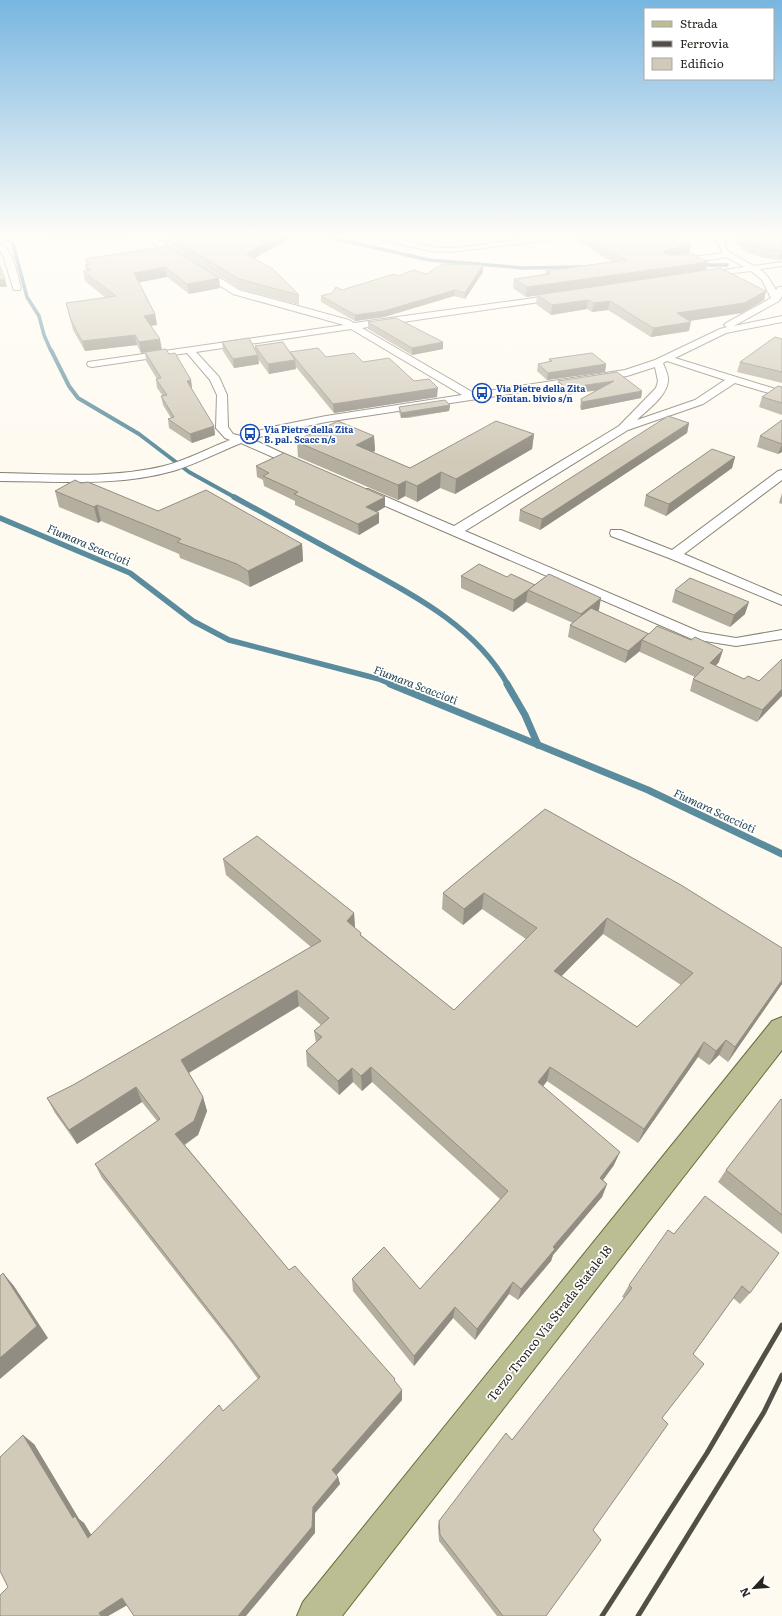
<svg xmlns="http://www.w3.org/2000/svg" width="782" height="1616" font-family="Literata,serif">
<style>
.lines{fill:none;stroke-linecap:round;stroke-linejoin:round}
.stream-far3{stroke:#5a8c9d;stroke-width:3.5}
.stream-far2{stroke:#5a8c9d;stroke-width:4}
.stream-far1{stroke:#5a8c9d;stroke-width:5.5}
.stream{stroke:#5a8c9d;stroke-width:7}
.minor-casing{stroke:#898273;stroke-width:2}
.tertiary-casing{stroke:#898273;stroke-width:2}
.primary-casing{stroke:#696c3b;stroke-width:2}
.minor{fill:#fff;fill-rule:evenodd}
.tertiary{fill:#fff;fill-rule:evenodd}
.primary{fill:#bbbe93;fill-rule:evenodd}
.rail{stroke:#524f48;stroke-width:5}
.wall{fill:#b4ae9f;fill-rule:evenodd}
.shaded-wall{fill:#928d82}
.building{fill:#d1cab9;stroke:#928d82;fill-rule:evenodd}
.labels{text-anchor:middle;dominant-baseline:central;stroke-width:3.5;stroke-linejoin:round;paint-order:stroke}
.far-transit-label{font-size:9px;font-weight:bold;fill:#164399;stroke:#fff;text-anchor:start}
.water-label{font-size:11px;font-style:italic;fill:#1b3d4a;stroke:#fff}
.near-street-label{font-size:12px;fill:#27241e;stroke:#fff}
</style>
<rect width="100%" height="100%" fill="#fefaf0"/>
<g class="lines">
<g class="stream-far3">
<path d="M324,236l105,24 95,8 57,-1"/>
<path d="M6,237l7,7 14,53 12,19 5,19 7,16"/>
<path d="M699,265h28"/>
</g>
<path class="stream-far2" d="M51,350l18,36 9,12 61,36 50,38 47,26"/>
<g class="stream-far1">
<path d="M234,497c39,21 78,43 117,64 58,32 123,63 157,124"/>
<path d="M0,518l130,55 63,48 36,19 150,39 14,6"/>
</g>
<g class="stream">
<path d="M390,684l258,106 134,64"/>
<path d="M507,684l18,31 13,30"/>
</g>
<defs>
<g id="minor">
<path d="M146,236h7l86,54 110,30 5,3 209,-29 1,2 -4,3 -198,29 112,65 151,-23 30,-10 65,-31 7,-2 -3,-2 2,-2 45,-25 -9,-18 -11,-9 -50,6 -1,-2 4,-2 40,-6 -18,-10 -9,2 -38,4 -4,-2 4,-2 43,-6 -7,-17h8l3,12 3,4 25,14 28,-4v4l-22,3 8,8 8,13 2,-3h4v9l-3,5 -45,25 48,-10v6l-56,11 -51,25 107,33v6l-47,-14 -32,21 -75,26 -163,101 235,101 36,6 46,-8v9l-46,7 -44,-7 -332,-144 -2,-3 2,-3h8l86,37 165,-100 37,-38 2,-7 -3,-14 -28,9 -301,46 -52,11 -22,6 54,25 2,2 -2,2 -4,2 -61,-27c-22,9 -45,21 -68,28 -56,16 -116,10 -173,10v-8c55,1 111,6 164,-7 23,-6 45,-18 66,-26l-5,-2 -9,-10 1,-33 -7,-15 -23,-27 -95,14 -4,-1 -1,-2 1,-2 256,-37 -111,-31 -87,-55zM351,329l111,66 -136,21 -54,11 -31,9 -8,-2 -5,-7 -1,-32 -8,-18 -23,-25zM667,361l58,19 -30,20 -58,20c10,-10 30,-24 31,-39 1,-6 -3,-12 -5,-18z"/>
<path d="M372,236c27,-1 52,13 78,12 40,-2 79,-13 119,-12l-4,2 -115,14 -19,-1 -58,-13z"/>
<path d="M0,244c14,5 17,31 21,44l-1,2h-6l-1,-2 -10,-33 -3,-4z"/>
<path d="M782,470v10l-98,74 98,42v9l-113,-47 -58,-22 -1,-3 1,-3h10l51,20 106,-79z"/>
</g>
<path id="tertiary" d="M130,236h107c-10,10 -85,4 -102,3z"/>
<path id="primary" d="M782,1017v33l-440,566h-45l6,-14 469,-581z"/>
</defs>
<use href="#minor" class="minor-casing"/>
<use href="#tertiary" class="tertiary-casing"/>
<use href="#primary" class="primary-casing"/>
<use href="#minor" class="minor"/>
<use href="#tertiary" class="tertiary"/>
<use href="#primary" class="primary"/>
<g class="rail">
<path d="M602,1616l105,-163 75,-128"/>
<path d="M638,1616l126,-204 18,-37"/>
</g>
</g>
<g class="wall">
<path d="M44,236h87v3l-86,1z"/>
<path d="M170,236h120l-2,1 1,2 -35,19 45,37v10l-59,-16 -68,-43z"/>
<path d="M570,236h107l14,8 -2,9 -10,1v1l29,7 -2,8 60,21 -2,9 -22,13 -53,8v10l-38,6 -43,-27 -16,2 -5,-3 -36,6 -15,-11 1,-9 -11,2 -13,-9 1,-9 31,-5 1,-3 66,-9z"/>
<path d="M732,236h50v23l-3,1 -14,-2 -15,-4 -19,-14z"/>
<path d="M167,246l52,32 1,10 -31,6 -22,-17 -28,5 16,32 2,11 -6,1 11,24 7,4 22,26 1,9 22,37 1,9 -23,8 -23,-15 -1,-9 3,-1 -8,-13 -2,-9h2l-6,-8 -1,-9h1l-11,-18 -1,-9 -4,1 -4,-8 -52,6 -12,-21 -7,-27 40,-5 -21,-17 -2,-10h3l-1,-6 1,-1 -1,-5z"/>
<path d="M483,272l-18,27 -11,-3 -70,21 -29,4 -34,-19v-6l77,-20z"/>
<path d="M368,322l75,27 -31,6 -44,-26z"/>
<path d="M782,339v44l-45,-11 3,-10z"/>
<path d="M222,342l33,8v-4l35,6 73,10 51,19 23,16 -103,16 -38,-46v2l-27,5 -11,-15 1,5 -25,4 -11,-17z"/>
<path d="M549,359l57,5 -1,8 -58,8 -10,-9 1,-7 11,-2z"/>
<path d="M558,381l84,10 -1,7 -60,12 -1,-3 1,-8 15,-9 -31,5 -8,-7z"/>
<path d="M782,387v28l-23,-8 3,-10z"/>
<path d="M450,405l-1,6 -41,7h-7l-2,-6v-5z"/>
<path d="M782,420v32l-4,2 -21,-7 3,-11z"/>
<path d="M689,423l-2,10 -147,97 -21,-9 1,-11 115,-72z"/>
<path d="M534,434l-2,15 -77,45 -15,-6 -23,14 -12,-6 -7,4 -100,-43 -1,-15 7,-3v-2l70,-1 1,15 -3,1 38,16z"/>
<path d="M735,457l-3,11 -66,48 -22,-10 2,-11z"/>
<path d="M256,466l129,41 -8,5 2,11 -20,12 -64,-30v-4l-31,-15 -1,-6 -6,-3z"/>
<path d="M55,491l103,20 144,33 1,17 -53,26 -11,-6 -59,-23 -1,-4 -78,-33 -3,2 -39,-16z"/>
<path d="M782,493v11l-3,-1z"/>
<path d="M461,576l46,1 28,8 64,25 -1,1 51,23 70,28 -3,4 28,13 15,2 23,-22 -25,63 -67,-31 3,-12 2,-2 -55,-25v-1l-15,12 -57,-26 2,-12 3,-2 -47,-21 -13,10 -52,-24z"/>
<path d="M675,590l70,24 -15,13 -58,-25z"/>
<path d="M545,809l237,175 -54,78 -9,-7 -10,10 -11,-8 -60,86 -91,-62 -4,5 71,79 -11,15 4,4 -5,13 -49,58 -2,6 -33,39 -9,-6 -34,46 -22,-22 -39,48 -61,-75 -1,-12 68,10 80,-90 -128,-117 -10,9 -9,-9 -14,13 -32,-29 -1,-15 10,-8 -2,-12 7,-6 -22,-19 -110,67 14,24 4,14 -9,24 -13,10 104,125 106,109v3l7,18 -66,75 2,2 2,7 -25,29v20l-188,72 -19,11 -100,-29 26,-143 45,75 5,4 7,12 167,-156 -27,-37 -129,-164 -7,-14 62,-43 -15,-19 -65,42 -22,-31 -8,-15 26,-13 238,-138 -85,-72 -3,-16 131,54 1,15 6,7 93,75 72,-71 -44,-30 -19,16 -21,-16 1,-16zM603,934l78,51 -44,42 -76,-51z"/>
<path d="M782,1100v134l-64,-52 8,-12z"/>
<path d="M705,1196l45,97 -10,11 -7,-6 -40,56 -31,64 -69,112 -47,86h-49l-58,-75 -1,-14 1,-6 73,-81 112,-142 -2,-1 7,-12 45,-51z"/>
</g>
<g class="shaded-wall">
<path d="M278,236h12l-2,1 1,2 -43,24v-9z"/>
<path d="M516,236h14l-15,2z"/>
<path d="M691,244l-2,9 -10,1v2l-12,2 -3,-7 13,-5z"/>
<path d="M781,251h1v8l-3,1z"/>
<path d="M708,262l-2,9 -180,26 1,-10z"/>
<path d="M483,265v7l-18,27v-6z"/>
<path d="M165,267l2,10 -31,6 -2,-10z"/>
<path d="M219,278l1,10 -31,6 -2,-10z"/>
<path d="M5,279l2,8h-7v-7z"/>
<path d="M455,290l-1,6 -70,21 -29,4v-6z"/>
<path d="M766,291l-2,9 -22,13 -67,10 2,-10z"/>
<path d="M588,300l-1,9 -36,6 1,-10z"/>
<path d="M610,301l-2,9 -16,2 2,-9z"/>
<path d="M155,314l2,11 -11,1 -2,-10z"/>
<path d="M691,322l-2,9 -38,6 2,-9z"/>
<path d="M135,335l2,10 -52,6 -3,-10z"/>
<path d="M160,339l2,11 -21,3 -2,-11z"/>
<path d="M443,342v7l-31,6v-7z"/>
<path d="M258,355l1,9 -25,4 -1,-9z"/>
<path d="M295,360l1,9 -27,5 -1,-10z"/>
<path d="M606,364l-1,8 -58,8 1,-7z"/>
<path d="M191,380l1,9h-4l-1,-8z"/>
<path d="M614,381l-1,7 -48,7 1,-7z"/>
<path d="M438,388l-1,9 -103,16 -1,-9z"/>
<path d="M642,391l-1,7 -60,12 1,-8z"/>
<path d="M450,405l-1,6 -48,7v-5z"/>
<path d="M689,423l-2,10 -147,97 2,-11z"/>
<path d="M214,426l1,9 -23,8 -2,-9z"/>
<path d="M534,434l-2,15 -77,45 1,-15z"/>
<path d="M374,436l1,15 -19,9v-15z"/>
<path d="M782,443v9l-4,2 4,-10z"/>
<path d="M735,457l-3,11 -66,48 3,-12z"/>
<path d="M441,472l-1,16 -23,14v-16z"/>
<path d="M406,481l-1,15 -7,4v-15z"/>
<path d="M385,497v10l-19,11v-11z"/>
<path d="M97,505l4,16 -3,2 -4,-16z"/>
<path d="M379,513v10l-20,12 -1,-11z"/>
<path d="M302,544l1,17 -53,26 -2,-16z"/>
<path d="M528,590l-2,12 -13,10 1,-12z"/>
<path d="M601,598l-2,12 -20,16 2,-12z"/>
<path d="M749,602l-4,12 -15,13 4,-12z"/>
<path d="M648,634l-6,6 -2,11 -15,12 3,-12z"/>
<path d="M723,650l-4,12 -13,13 4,-12z"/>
<path d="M782,689v7l-25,26 5,-12z"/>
<path d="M484,893l-2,16 -19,16 1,-16z"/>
<path d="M354,913l1,16 -8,-8z"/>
<path d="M607,918l-4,16 -52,53 3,-16z"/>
<path d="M782,980v4l-54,78 7,-15z"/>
<path d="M297,990l2,16 -114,69 -4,-15z"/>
<path d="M726,1040l-7,15 -10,10 7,-14z"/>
<path d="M704,1042l-6,15 -60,86 6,-14z"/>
<path d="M371,1067l1,15 -10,9 -1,-15z"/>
<path d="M550,1067l-3,14 -12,16 3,-15z"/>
<path d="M352,1068l1,14 -14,13 -1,-14z"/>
<path d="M136,1087l6,15 -65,42 -8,-14z"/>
<path d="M203,1097l4,14 -9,24 -18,12 -5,-13z"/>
<path d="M620,1152l-6,13 -19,26 5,-13z"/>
<path d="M607,1184l-5,13 -49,58 -2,6 -33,39 3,-11 32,-42z"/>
<path d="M3,1273l11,13 34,52 -48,41v-21z"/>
<path d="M513,1282l-4,12 -34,46 2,-11z"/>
<path d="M455,1307l-2,11 -39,48v-10z"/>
<path d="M402,1390v10l-68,78 -2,-8z"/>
<path d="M23,1435l11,9 45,75 5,4 13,21 -9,-6 -15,-20z"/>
<path d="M338,1477l2,7 -25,29v20l-69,83h-8l75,-109z"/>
<path d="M122,1598l9,5 -23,13h-7l-2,-3z"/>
</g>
<g class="building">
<path d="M170,236h108l-32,18 27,15 26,26 -60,-16 -68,-42z"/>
<path d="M585,236h92l14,8 -14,2 3,1 -11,2 -5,2 1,2 5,2 22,-1 16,8 -181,25 -13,-8 36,-5 -4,-3 80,-11z"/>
<path d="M740,236h42v15l-15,-2 -14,-4z"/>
<path d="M167,246l52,32 -32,6 -22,-17 -31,6 21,41 -11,2 16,23 -21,3 -4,-7 -53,6 -11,-21 -5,-17 50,-7 -33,-25 8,-1 -6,-5 5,-1 -5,-5z"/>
<path d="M443,264l40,1 -18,28 -10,-3 -71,21 -29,4 -34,-19 11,-3 4,-6 6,3 52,-16 4,2 15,-6 13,4z"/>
<path d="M0,266l5,13 -5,1z"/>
<path d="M720,268l46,23 -22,12 -67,10 14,9 -38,6 -43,-27 -16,2 -6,-3 -36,5 -15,-10z"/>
<path d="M396,318l47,24 -31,6 -44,-26z"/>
<path d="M775,337l7,2v33l-42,-10z"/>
<path d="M249,338l9,17 -25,4 -11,-17z"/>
<path d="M283,342l12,18 -27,4 -13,-18z"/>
<path d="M318,348l8,9 28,-4 9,9 26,-4 25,23 15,-2 9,9 -105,16 -43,-52z"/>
<path d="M166,349l3,5 6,-1 16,27 -4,1 27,45 -24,8 -22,-15 6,-2 -13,-21 6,-1 -11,-16 5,-1 -16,-26z"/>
<path d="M592,353l14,11 -58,9 -10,-9 14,-3 -3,-2z"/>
<path d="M617,372l25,19 -60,11 -1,-3 33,-18 -48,7 -8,-7z"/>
<path d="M778,386l4,1v16l-20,-6z"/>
<path d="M445,400l5,5 -49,8 -2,-6z"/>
<path d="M668,416l21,7 -147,96 -22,-9z"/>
<path d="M782,420v24l-22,-8z"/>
<path d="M338,421l36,15 -18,9 54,23 86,-47 38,13 -78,45 -15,-7 -24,14 -11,-5 -8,4 -101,-43 9,-4 -2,-1z"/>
<path d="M712,449l23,8 -66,47 -23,-9z"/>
<path d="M284,453l101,44 -19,10 13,6 -21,11 -64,-30 4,-2 -35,-16 6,-3 -13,-7z"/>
<path d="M75,480l6,3 7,-1 70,29 48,-21 96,54 -54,27 -11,-7 -60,-22 4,-3 -84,-34 -3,2 -39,-16z"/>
<path d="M479,564l28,13 4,-3 24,11 -21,15 -53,-24z"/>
<path d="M549,574l52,24 -20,16 -53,-24z"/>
<path d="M690,578l59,24 -15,13 -59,-25z"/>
<path d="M591,608l58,26 8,-8 34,14 4,-3 28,13 -13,13 34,16 4,-3 11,5 23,-22v30l-20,21 -69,-31 11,-11 -62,-28 6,-6 -20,17 -58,-26z"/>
<path d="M545,809l136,76 101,63v32l-47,67 -9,-7 -10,11 -12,-9 -60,87 -94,-62 -12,15 82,70 -20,26 7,6 -54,63 2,2 -34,40 -8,-7 -36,47 -22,-22 -41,49 -62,-77 32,-32 36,42 88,-98 -137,-124 -10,9 -9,-8 -14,13 -32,-30 16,-14 -8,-6 15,-13 -32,-28 -116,70 22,37 -9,24 -19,13 114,136 6,-4 100,113 -1,1 8,10 -70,80 6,7 -25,30 -1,20 -74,89h-104l-12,-18 -23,15 2,3h-101v-21l8,-8 -8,-16v-114l23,-22 50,83 2,-2 13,22 131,-133 4,6 37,-34 -34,-45 -131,-168 65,-45 -24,-32 -67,43 -22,-32 26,-13 248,-144 -98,-82 34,-23 97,77 -7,8 14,12 -1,2 94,75 83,-82 -53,-35 -20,16 -21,-16zM607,918l86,55 -56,54 -83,-56z"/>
<path d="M781,1099l1,1v115l-56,-45z"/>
<path d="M705,1196l74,57 -29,40 -8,-7 -49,68 11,10 -42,54 6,6 -75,106 8,10 -55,76h-43l-63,-81 -1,-14 67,-88 6,7 120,-152 -3,-3 39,-55 6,4z"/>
<path d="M3,1273l34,53 -37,32v-82z"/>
</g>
<linearGradient id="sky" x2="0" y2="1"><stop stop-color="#78b6e0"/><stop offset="0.51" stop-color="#fffdf8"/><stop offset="1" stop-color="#fffdf8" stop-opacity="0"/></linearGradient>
<rect width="782" height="462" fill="url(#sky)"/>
<defs>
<symbol id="bus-ring" viewBox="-11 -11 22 22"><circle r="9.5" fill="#fff" stroke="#1a4fb4" stroke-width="1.5"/><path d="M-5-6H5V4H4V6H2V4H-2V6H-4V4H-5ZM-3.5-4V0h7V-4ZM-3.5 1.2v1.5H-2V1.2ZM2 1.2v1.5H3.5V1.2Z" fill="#1a4fb4"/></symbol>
</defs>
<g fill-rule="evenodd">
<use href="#bus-ring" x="471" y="382" width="22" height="22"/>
<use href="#bus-ring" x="239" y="423" width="22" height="22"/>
</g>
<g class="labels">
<g class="far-transit-label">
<text x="496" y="388">Via Pietre della Zita<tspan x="496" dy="10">Fontan. bivio s/n</tspan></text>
<text x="264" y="429">Via Pietre della Zita<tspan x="264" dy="10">B. pal. Scacc n/s</tspan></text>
</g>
<g class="water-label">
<text transform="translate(89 544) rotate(23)">Fiumara Scaccioti</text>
<text transform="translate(416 684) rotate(21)">Fiumara Scaccioti</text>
<text transform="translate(715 810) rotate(25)">Fiumara Scaccioti</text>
</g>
<g class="near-street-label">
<text transform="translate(549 1323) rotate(-52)">Terzo Tronco Via Strada Statale 18</text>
</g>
</g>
<rect x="644" y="8" width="130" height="72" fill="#ffffff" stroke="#a9a7a5"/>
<rect x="652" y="21" width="20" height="6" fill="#bbbe93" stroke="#a9a7a5"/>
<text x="680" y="28" font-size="12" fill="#27241e">Strada</text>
<rect x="652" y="41" width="20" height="6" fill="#524f48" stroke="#a9a7a5"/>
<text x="680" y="48" font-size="12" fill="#27241e">Ferrovia</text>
<rect x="652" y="58" width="20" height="12" fill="#d1cab9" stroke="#a9a7a5"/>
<text x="680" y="68" font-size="12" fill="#27241e">Edificio</text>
<g transform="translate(754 1588) rotate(244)" stroke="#ffffff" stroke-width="3" paint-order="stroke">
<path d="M0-3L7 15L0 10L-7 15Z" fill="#27241e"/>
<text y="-6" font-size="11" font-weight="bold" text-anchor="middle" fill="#27241e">N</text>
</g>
</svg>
